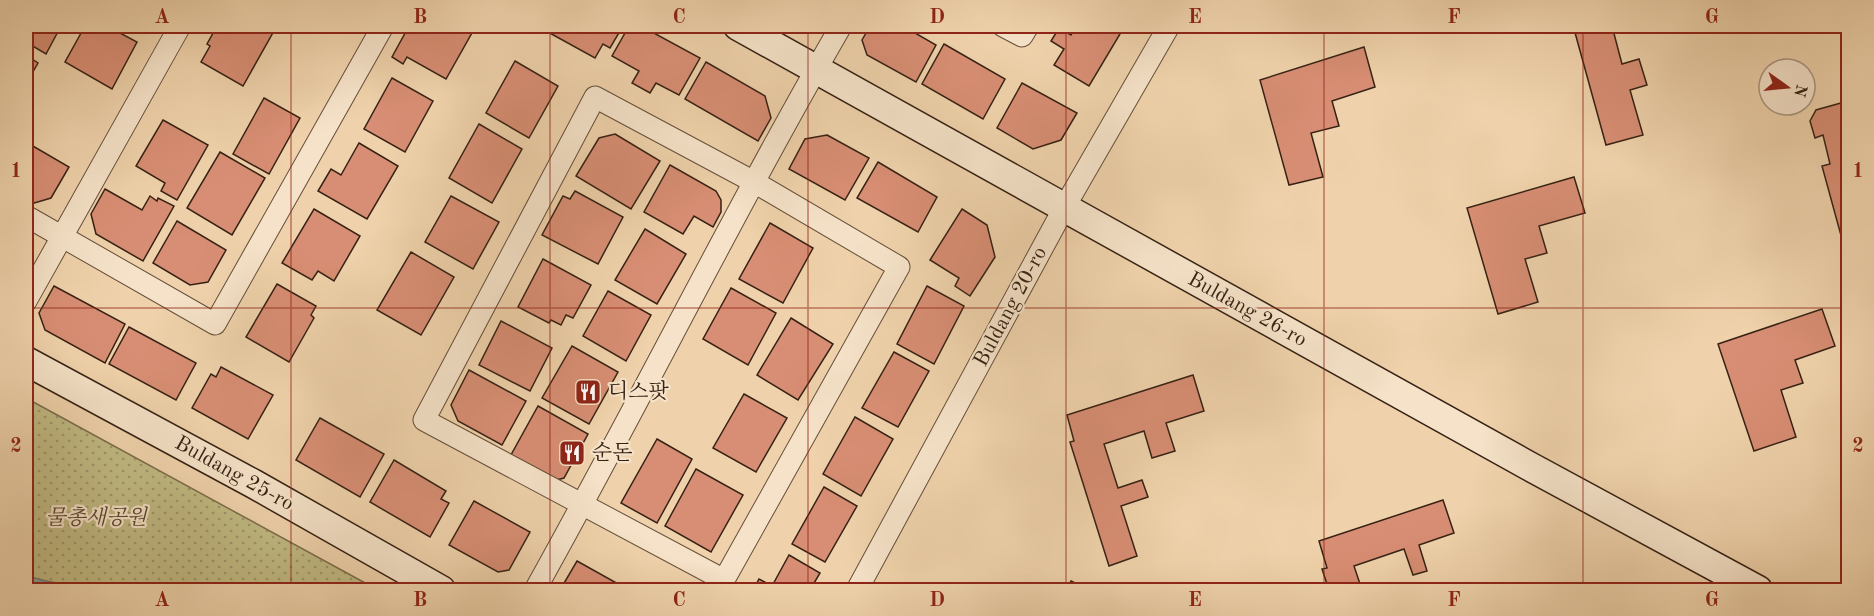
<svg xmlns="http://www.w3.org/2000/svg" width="1874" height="616" font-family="'Old Standard TT','Noto Serif KR',serif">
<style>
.grass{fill:url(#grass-dots);stroke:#7c6e4c;stroke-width:1.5}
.water{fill:url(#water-rules);stroke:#737b72;stroke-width:1.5}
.building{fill:#d88e74;stroke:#362214;stroke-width:1.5}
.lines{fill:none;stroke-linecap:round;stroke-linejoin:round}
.street-casing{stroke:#644e3a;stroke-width:23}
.secondary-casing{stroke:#362214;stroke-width:31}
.street{stroke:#f5e2c8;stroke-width:21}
.secondary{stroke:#f5e2c8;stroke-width:28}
.grid{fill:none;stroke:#8f2418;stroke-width:1.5;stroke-opacity:0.55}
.labels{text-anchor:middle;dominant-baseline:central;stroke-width:4.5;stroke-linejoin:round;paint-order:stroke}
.street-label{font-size:21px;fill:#362214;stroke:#f5e2c8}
.poi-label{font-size:21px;fill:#362214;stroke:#f5e2c8;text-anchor:start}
.park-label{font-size:21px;font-style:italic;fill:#594830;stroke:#f5e2c8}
.neatline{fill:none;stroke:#8f2418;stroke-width:2}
.grid-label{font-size:20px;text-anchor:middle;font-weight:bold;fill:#8f2418}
</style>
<defs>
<pattern id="grass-dots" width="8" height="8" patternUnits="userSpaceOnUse" patternTransform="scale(1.5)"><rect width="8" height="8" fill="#c1ba83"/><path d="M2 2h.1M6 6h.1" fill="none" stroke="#9e976a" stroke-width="1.8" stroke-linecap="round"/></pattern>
<pattern id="water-rules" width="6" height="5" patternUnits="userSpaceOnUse" patternTransform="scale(1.5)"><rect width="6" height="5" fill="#9cb6b1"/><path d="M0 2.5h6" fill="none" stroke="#80948f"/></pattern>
</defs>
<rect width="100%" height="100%" fill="#efd2ab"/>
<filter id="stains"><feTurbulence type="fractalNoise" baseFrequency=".00333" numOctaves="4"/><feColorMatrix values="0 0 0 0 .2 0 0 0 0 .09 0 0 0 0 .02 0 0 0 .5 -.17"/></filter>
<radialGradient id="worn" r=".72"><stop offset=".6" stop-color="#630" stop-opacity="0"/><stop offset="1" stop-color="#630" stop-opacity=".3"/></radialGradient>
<path class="grass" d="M26,398l352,192h-352z"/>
<path class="water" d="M26,575c17,8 36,6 53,15h-53z"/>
<g class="building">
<path d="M26,26h35l-15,28 -20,-12z"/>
<path d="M85,26h22l30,16 -25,47 -47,-27z"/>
<path d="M217,26h52l6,3 -32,57 -42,-24 9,-16 -3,-2z"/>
<path d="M409,26h53l11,5 -27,48 -39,-22 -4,7 -11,-7z"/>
<path d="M537,26h86l-13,22 -7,-4 -8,14z"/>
<path d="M629,26h12l59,32 -21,37 -23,-12 -6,10 -18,-10 7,-12 -27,-15z"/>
<path d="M870,26h33l33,19 -20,37 -49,-27 -5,-15z"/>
<path d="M1076,26h29l15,8 -31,52 -35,-21 10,-16 -13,-8 8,-13 12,7z"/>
<path d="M1586,26h26l10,38 17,-5 8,26 -17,5 13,45 -37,10 -32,-116z"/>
<path d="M944,44l61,35 -22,40 -61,-35z"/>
<path d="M1364,47l11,40 -43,14 7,25 -28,7 12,44 -34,8 -29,-105z"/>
<path d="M26,55l12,8 -12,21z"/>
<path d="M515,61l43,25 -29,52 -43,-25z"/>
<path d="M706,62l59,34 6,22 -13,23 -73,-42z"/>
<path d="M392,78l41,23 -28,51 -41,-23z"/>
<path d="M1022,83l55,30 -16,27 -28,9 -36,-21z"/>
<path d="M264,98l36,20 -31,56 -36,-20z"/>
<path d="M1848,101v160l-26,-95 8,-2 -7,-29 -8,3 -5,-17 6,-11z"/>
<path d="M163,120l45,25 -31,55 -16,-9 4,-8 -29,-17z"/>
<path d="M479,124l43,25 -30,54 -43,-25z"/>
<path d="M615,134l45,27 -29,48 -55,-33 23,-38z"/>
<path d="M827,135l42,23 -24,42 -56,-31 16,-30z"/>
<path d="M26,142l43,25 -18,31 -20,6 -5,-3z"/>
<path d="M359,143l39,23 -31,53 -49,-28 13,-22 10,6z"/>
<path d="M220,152l45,26 -33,57 -45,-27z"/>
<path d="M878,162l59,35 -19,35 -61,-34z"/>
<path d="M670,165l46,26 5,9v12l-8,15 -19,-11 -11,18 -39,-22z"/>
<path d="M1574,177l11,36 -46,13 8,27 -22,6 13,43 -40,12 -31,-106z"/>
<path d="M105,189l37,21 8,-14 7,5 1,-3 16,8 -31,55 -47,-27 -5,-20z"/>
<path d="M575,191l48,26 -25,47 -56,-29 21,-39 7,3z"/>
<path d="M451,196l48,26 -26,47 -48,-27z"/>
<path d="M314,209l46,27 -26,45 -16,-10 -6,9 -30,-17z"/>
<path d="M962,209l25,16 8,32 -25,39 -15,-10 4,-8 -29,-18z"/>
<path d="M177,221l49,29 -18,32 -18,3 -37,-22z"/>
<path d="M770,223l43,25 -30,55 -44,-24z"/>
<path d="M645,229l41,25 -29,50 -42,-24z"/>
<path d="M411,252l43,25 -33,58 -44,-25z"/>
<path d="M543,259l48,26 -18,33 -7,-3 -5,10 -10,-5 -2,3 -31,-16z"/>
<path d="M277,284l39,22 -5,9 3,3 -25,44 -43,-25z"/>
<path d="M54,286l71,38 -20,39 -60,-33 -6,-17z"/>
<path d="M927,286l37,20 -30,58 -37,-20z"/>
<path d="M731,288l45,25 -28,52 -45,-26z"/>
<path d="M608,291l43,24 -25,46 -43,-25z"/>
<path d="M1822,309l13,37 -40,14 8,23 -22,7 15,47 -42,14 -36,-107z"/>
<path d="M791,318l42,26 -35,56 -41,-25z"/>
<path d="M501,321l51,27 -22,43 -51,-26z"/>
<path d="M129,327l67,36 -20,37 -67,-36z"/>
<path d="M572,346l46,26 -29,52 -47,-26z"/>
<path d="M894,352l35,19 -31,56 -36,-19z"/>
<path d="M221,367l52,28 -25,44 -56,-31 19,-34 5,3z"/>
<path d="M469,370l57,31 -24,44 -44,-24 -7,-16z"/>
<path d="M1193,375l11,36 -38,12 9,28 -23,7 -8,-27 -40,13 14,44 24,-8 6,17 -27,9 16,50 -28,10 -39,-124 4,-1 -7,-26z"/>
<path d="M744,394l43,24 -31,54 -43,-24z"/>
<path d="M538,406l50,28 -24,44 -19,5 -38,-21z"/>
<path d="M855,417l38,22 -32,57 -38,-22z"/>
<path d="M320,418l64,36 -24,43 -64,-37z"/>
<path d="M657,439l35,20 -35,64 -36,-20z"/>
<path d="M394,460l52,31 -5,8 8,4 -19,34 -60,-35z"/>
<path d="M696,469l47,26 -32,57 -46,-26z"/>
<path d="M824,487l33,19 -32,56 -33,-18z"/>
<path d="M1443,500l11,33 -35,12 8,26 -14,4 -9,-26 -50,17 8,24h-33l-7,-21 5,-1 -8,-27z"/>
<path d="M474,501l56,31 -21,38 -11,2 -49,-27z"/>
<path d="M789,555l31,18 -10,17h-57l6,-11 13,7z"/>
<path d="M577,561l52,29h-69z"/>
<path d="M1071,581l18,9h-23z"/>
</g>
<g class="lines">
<defs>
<g id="street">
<path d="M1003,26l19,10 6,-10"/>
<path d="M595,97l159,85 145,85 -175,313 -300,-160z"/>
<path d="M26,216l189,108 168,-298"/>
<path d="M26,301l154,-275"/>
<path d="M535,590c104,-186 199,-379 306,-564"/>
<path d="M857,590l207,-382 105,-182"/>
</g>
<g id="secondary">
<path d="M738,26l791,440 229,124"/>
<path d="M26,361l228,123 187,106"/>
</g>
</defs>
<use href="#street" class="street-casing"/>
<use href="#secondary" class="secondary-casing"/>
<use href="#street" class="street"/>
<use href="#secondary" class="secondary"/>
</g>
<path class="grid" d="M291,26v564M550,26v564M808,26v564M1066,26v564M1324,26v564M1583,26v564M26,308h1822"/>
<defs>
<symbol id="restaurant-square" viewBox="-11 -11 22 22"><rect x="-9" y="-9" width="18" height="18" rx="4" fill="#8f2418" stroke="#f5e2c8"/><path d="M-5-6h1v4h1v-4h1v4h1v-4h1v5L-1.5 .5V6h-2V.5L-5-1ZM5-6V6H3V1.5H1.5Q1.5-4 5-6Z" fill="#fff"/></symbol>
</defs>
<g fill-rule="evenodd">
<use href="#restaurant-square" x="573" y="377" width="30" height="30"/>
<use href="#restaurant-square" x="557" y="438" width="30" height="30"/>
</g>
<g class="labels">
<g class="street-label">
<text transform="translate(1011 307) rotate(-62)">Buldang 20-ro</text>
<text transform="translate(1247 310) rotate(29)">Buldang 26-ro</text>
<text transform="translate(234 474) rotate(29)">Buldang 25-ro</text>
</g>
<g class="poi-label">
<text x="608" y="392">디스팟</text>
<text x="592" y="453">순돈</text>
</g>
<g class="park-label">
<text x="96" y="518">물총새공원</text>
</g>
</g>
<rect width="1874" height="616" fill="none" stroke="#efd2ab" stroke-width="66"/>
<g transform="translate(1787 87) rotate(105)"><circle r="28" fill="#f5e2c8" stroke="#a99580" stroke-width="1.5"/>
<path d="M0-4.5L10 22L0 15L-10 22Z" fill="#8f2418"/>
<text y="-9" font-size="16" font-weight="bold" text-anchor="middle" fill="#362214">N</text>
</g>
<rect x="33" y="33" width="1808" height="550" class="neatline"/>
<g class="grid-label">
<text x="162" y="23">A</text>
<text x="420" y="23">B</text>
<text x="679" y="23">C</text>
<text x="937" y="23">D</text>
<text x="1195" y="23">E</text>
<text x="1454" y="23">F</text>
<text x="1712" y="23">G</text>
<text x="16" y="177">1</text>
<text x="1858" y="177">1</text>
<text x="16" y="452">2</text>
<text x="1858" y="452">2</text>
<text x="162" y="606">A</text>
<text x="420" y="606">B</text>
<text x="679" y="606">C</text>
<text x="937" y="606">D</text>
<text x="1195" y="606">E</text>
<text x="1454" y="606">F</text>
<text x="1712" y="606">G</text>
</g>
<rect width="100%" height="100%" filter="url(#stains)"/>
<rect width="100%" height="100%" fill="url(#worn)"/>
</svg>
